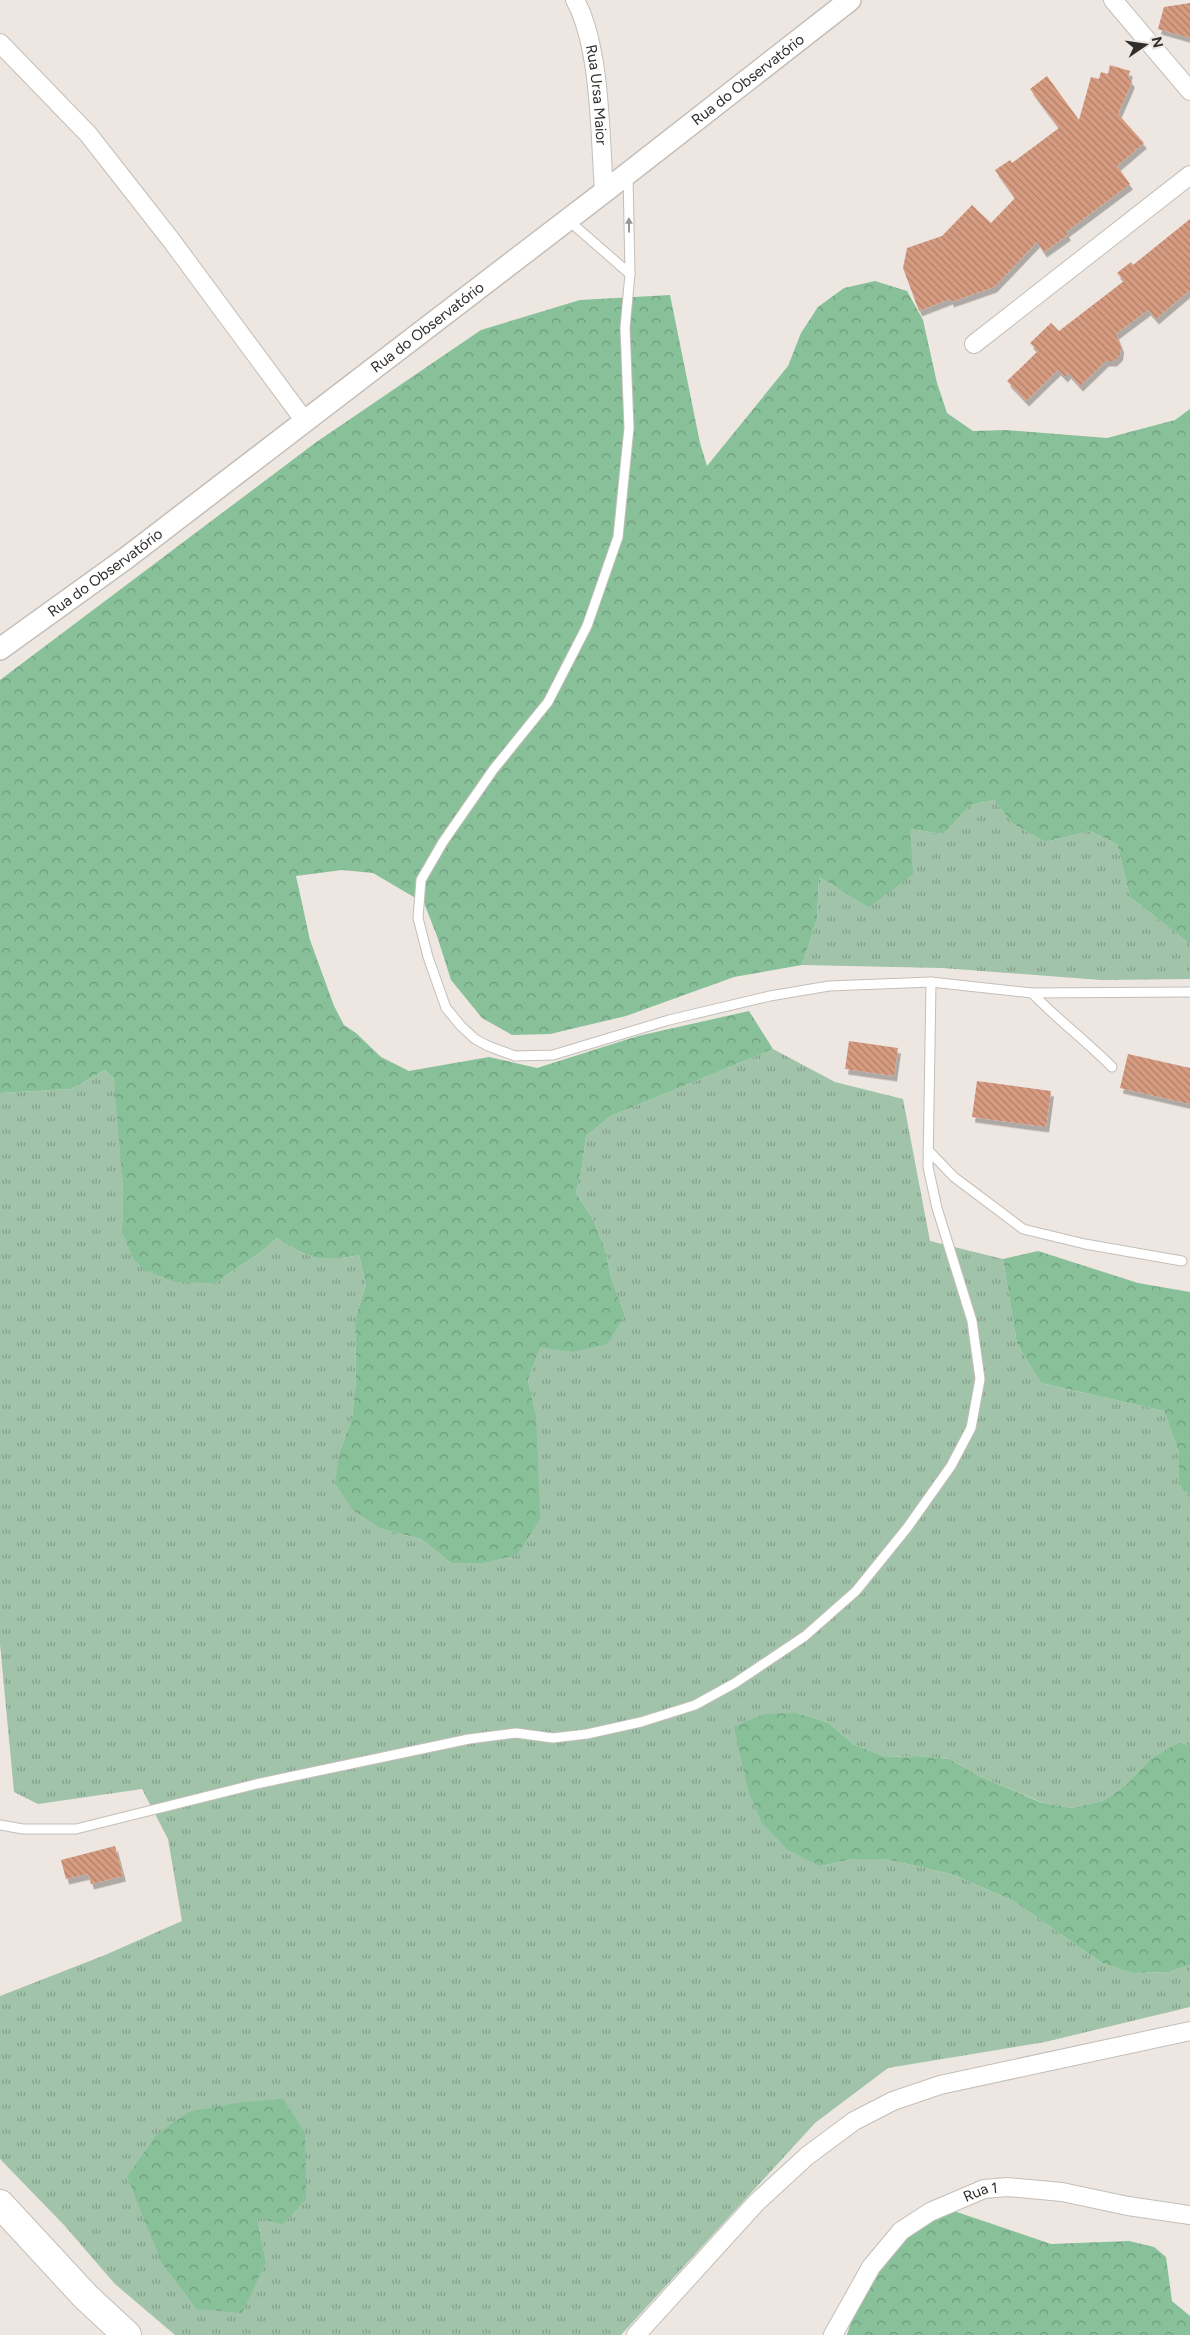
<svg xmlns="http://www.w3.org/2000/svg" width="1190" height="2335" font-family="Figtree,sans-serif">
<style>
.grass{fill:url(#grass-tufts);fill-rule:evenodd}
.forest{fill:url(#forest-crowns)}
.building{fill:url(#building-back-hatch);filter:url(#shadow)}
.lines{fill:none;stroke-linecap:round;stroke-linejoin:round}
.service-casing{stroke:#c4beb8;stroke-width:11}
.minor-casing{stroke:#c4beb8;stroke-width:20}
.tertiary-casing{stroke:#c4beb8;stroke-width:24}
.primary-casing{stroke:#c4beb8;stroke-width:30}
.service{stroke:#fff;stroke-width:9}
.minor{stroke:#fff;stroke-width:18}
.tertiary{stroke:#fff;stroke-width:21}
.primary{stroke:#fff;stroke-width:28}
.oneway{fill:#989696}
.labels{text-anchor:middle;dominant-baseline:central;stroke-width:5;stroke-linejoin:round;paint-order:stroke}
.street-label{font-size:15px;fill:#302e2c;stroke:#eee7e1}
</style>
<defs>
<pattern id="grass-tufts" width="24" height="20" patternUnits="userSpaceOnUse" patternTransform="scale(1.25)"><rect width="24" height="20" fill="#a0c3aa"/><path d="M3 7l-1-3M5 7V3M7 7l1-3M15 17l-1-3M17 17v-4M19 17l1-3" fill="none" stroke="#839f8b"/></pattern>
<pattern id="forest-crowns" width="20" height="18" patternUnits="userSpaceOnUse" patternTransform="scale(1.25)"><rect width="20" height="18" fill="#87c099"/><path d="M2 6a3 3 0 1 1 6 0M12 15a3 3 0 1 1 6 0" fill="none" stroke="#6f9c7d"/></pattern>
<pattern id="building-back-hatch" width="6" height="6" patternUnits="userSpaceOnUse" patternTransform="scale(1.25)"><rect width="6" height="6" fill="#d69b80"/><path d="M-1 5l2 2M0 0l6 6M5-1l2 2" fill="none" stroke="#ae7f69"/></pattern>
<filter id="shadow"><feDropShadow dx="3" dy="5.5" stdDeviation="0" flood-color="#0004"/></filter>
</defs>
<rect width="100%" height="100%" fill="#eee7e1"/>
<g class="grass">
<path d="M994,800l19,24 32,18 45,-11 27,13 13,53 60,47v35l-89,1 -159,-12 -140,-3 15,-46 2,-42 18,11 73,-59 34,5 26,-29z"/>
<path d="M773,1049l62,33 68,17 27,142 73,18 14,85 24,39 123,28 15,42v32l11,11v250l-11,-4 -29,17 -22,24 -25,18 -32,7 -30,-6 -62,-26 -30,-17 -30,-3 -33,1 -33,-13 -24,-21 -32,-10 24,153 31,-7h33l66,15 61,26 90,63 32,10 35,-1 21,-7v42l-145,35 -157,26 -73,55 -194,212h-446l-60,-51 -51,-59 -64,-66v-163l105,-41 77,-34 -14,-82 -26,-50 -104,15 -24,-12 -14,-148v-551l71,-4 34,-19 9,9 3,16 6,93 -1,43 94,52c20,-16 43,-27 61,-45 33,21 42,25 82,17l7,30 -11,34 1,61 -4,38 -12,33 42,78 39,10 30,24h31l54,-148 -8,-35 12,-34 32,6 53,-37 -13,-34 -8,-35 -12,-28 -16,-25 6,-26 4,-31 25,-20zM127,2177l130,41 9,44 -122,-45z"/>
</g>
<g class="forest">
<path d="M875,281l32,10 16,29 14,63 10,30 26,18 33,-1 101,8 68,-18 15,-11v535l-60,-47 -13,-53 -27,-13 -45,11 -32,-18 -19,-24 -24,5 -26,29 -34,-5 3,45 -44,33 -50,-30 -2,42 -15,46 -68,12 -108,39 -76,18 -38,1 -30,-17 -31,-38 -14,-44 -13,-33 -51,-30 -31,-3 -46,6 14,64 24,66 10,19 12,8 25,24 28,14 80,-14 48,11 101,-32 111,-25 24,38 -162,67 -25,20 -4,31 -6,26 16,25 12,28 8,35 13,34 -18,29 -35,8 -32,-5 -12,33 8,35 4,104 -23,36 -35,8h-31l-30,-24 -39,-10 -29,-19 -18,-27 5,-32 12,-33 4,-38 -1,-61 11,-34 -7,-30c-40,8 -49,4 -82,-17 -18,18 -41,29 -61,45l-40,-1 -32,-12 -11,-12 -11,-27 1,-43 -9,-109 -9,-9 -34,19 -71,4v-413l315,-237 166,-113 99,-30 90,-5 30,148 7,23 81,-100 13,-33 17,-26 26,-19z"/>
<path d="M1038,1251l100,32 52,9v204l-11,-11v-32l-15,-42 -123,-28 -24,-39 -14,-85z"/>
<path d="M797,1713l32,10 24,21 33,13 33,-1 30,3 30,17 61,26 31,6 32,-7 25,-18 22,-24 29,-17 11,4v219l-21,7 -36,1 -31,-10 -90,-63 -61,-26 -66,-15h-33l-31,7 -33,-16 -26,-27 -13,-30 -15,-66 30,-13z"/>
<path d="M283,2099l22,34 1,66 -23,25 -26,-6 9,44 -24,51 -45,-4 -35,-46 -35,-86 30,-43 32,-22 48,-9z"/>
<path d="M948,2209l103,35 78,-3 25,6 12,10 6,44 18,15v19h-343l16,-54 47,-58z"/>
</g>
<g class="building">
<path d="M1190,3v35l-32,-9 6,-22z"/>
<path d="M1110,65l20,6 -2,6 4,5 -14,32 26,29 -27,23 13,18 -64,48 2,3 -24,17 -7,-10 -43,45 -43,15 -1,-3 -31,12 -16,-43 4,-20 35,-12 30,-31 19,18 24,-25 -20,-28 15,-10 2,3 47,-35 -29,-39 17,-13 32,44 12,-43 8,2 2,-7 7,2z"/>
<path d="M1190,219v71l-34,29 -8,-9 -32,24 5,13 -1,8 -6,6h-8l-26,25 -12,-13 -3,4 -7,-7 -32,31 -19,-20 31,-30 -8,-8 21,-20 8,8 65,-50 -7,-8 14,-11 2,3z"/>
<path d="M849,1041l49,7 -4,28 -49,-7z"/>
<path d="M1128,1054l62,14v36l-70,-16z"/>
<path d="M977,1081l74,10 -5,36 -74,-10z"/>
<path d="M115,1846l8,30 -32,8 -3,-10 -22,5 -5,-19z"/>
</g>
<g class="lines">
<defs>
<g id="service">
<path d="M628,175l2,99 -5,54 4,100 -11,109 -31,89 -39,76 -55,68 -50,72 -22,38 -3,38 10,39 18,51 15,18 14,13 13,7 27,10 38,-1 116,-35 101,-24 59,-10 102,-4 101,11 158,-1"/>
<path d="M568,220l62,54"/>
<path d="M1032,993c25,26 54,48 80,74"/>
<path d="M928,1150l26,27 69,52 62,15 97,17"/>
<path d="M0,1825l23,4h53l180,-45 213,-45 47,-6 37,5 34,-4 54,-12 54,-17 40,-22 70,-47 51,-45 51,-63 44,-62 20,-38 9,-49 -8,-58 -35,-113 -9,-41 3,-185"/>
</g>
<g id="minor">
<path id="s1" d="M575,0c26,47 25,137 29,192"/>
<path d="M1113,0l77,91"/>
<path d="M0,43l88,91 83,106 133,180"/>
<path d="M974,344l216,-169"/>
<path d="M636,2335l120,-132 51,-47 47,-35 39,-20 47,-16 250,-54"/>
<path id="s2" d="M833,2335l38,-68 30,-36 29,-19 54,-23 23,-2 55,5 66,14 62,9"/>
</g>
<g id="tertiary">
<path id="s3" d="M0,649l125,-90 479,-367 246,-192"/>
</g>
<path id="primary" d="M0,2204l86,93 41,38"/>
</defs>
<use href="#service" class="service-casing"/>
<use href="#minor" class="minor-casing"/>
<use href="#tertiary" class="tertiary-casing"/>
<use href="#primary" class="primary-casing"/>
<use href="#service" class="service"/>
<use href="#minor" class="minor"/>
<use href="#tertiary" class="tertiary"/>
<use href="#primary" class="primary"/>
</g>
<defs><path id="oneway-solid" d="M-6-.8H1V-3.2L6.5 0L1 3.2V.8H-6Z" transform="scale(1.25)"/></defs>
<use class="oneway" href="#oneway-solid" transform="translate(629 225) rotate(-91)"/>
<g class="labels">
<g class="street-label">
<text stroke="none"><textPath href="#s3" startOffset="940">Rua do Observatório</textPath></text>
<text stroke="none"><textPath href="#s1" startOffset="98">Rua Ursa Maior</textPath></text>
<text stroke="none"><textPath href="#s3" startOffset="535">Rua do Observatório</textPath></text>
<text stroke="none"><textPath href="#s3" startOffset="130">Rua do Observatório</textPath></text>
<text stroke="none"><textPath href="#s2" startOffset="214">Rua 1</textPath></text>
</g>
</g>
<g transform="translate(1145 45) rotate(77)" stroke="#eee7e1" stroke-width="4" paint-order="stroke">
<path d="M0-4L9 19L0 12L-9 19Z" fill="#302e2c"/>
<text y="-8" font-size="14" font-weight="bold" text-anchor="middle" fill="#302e2c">N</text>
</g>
</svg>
